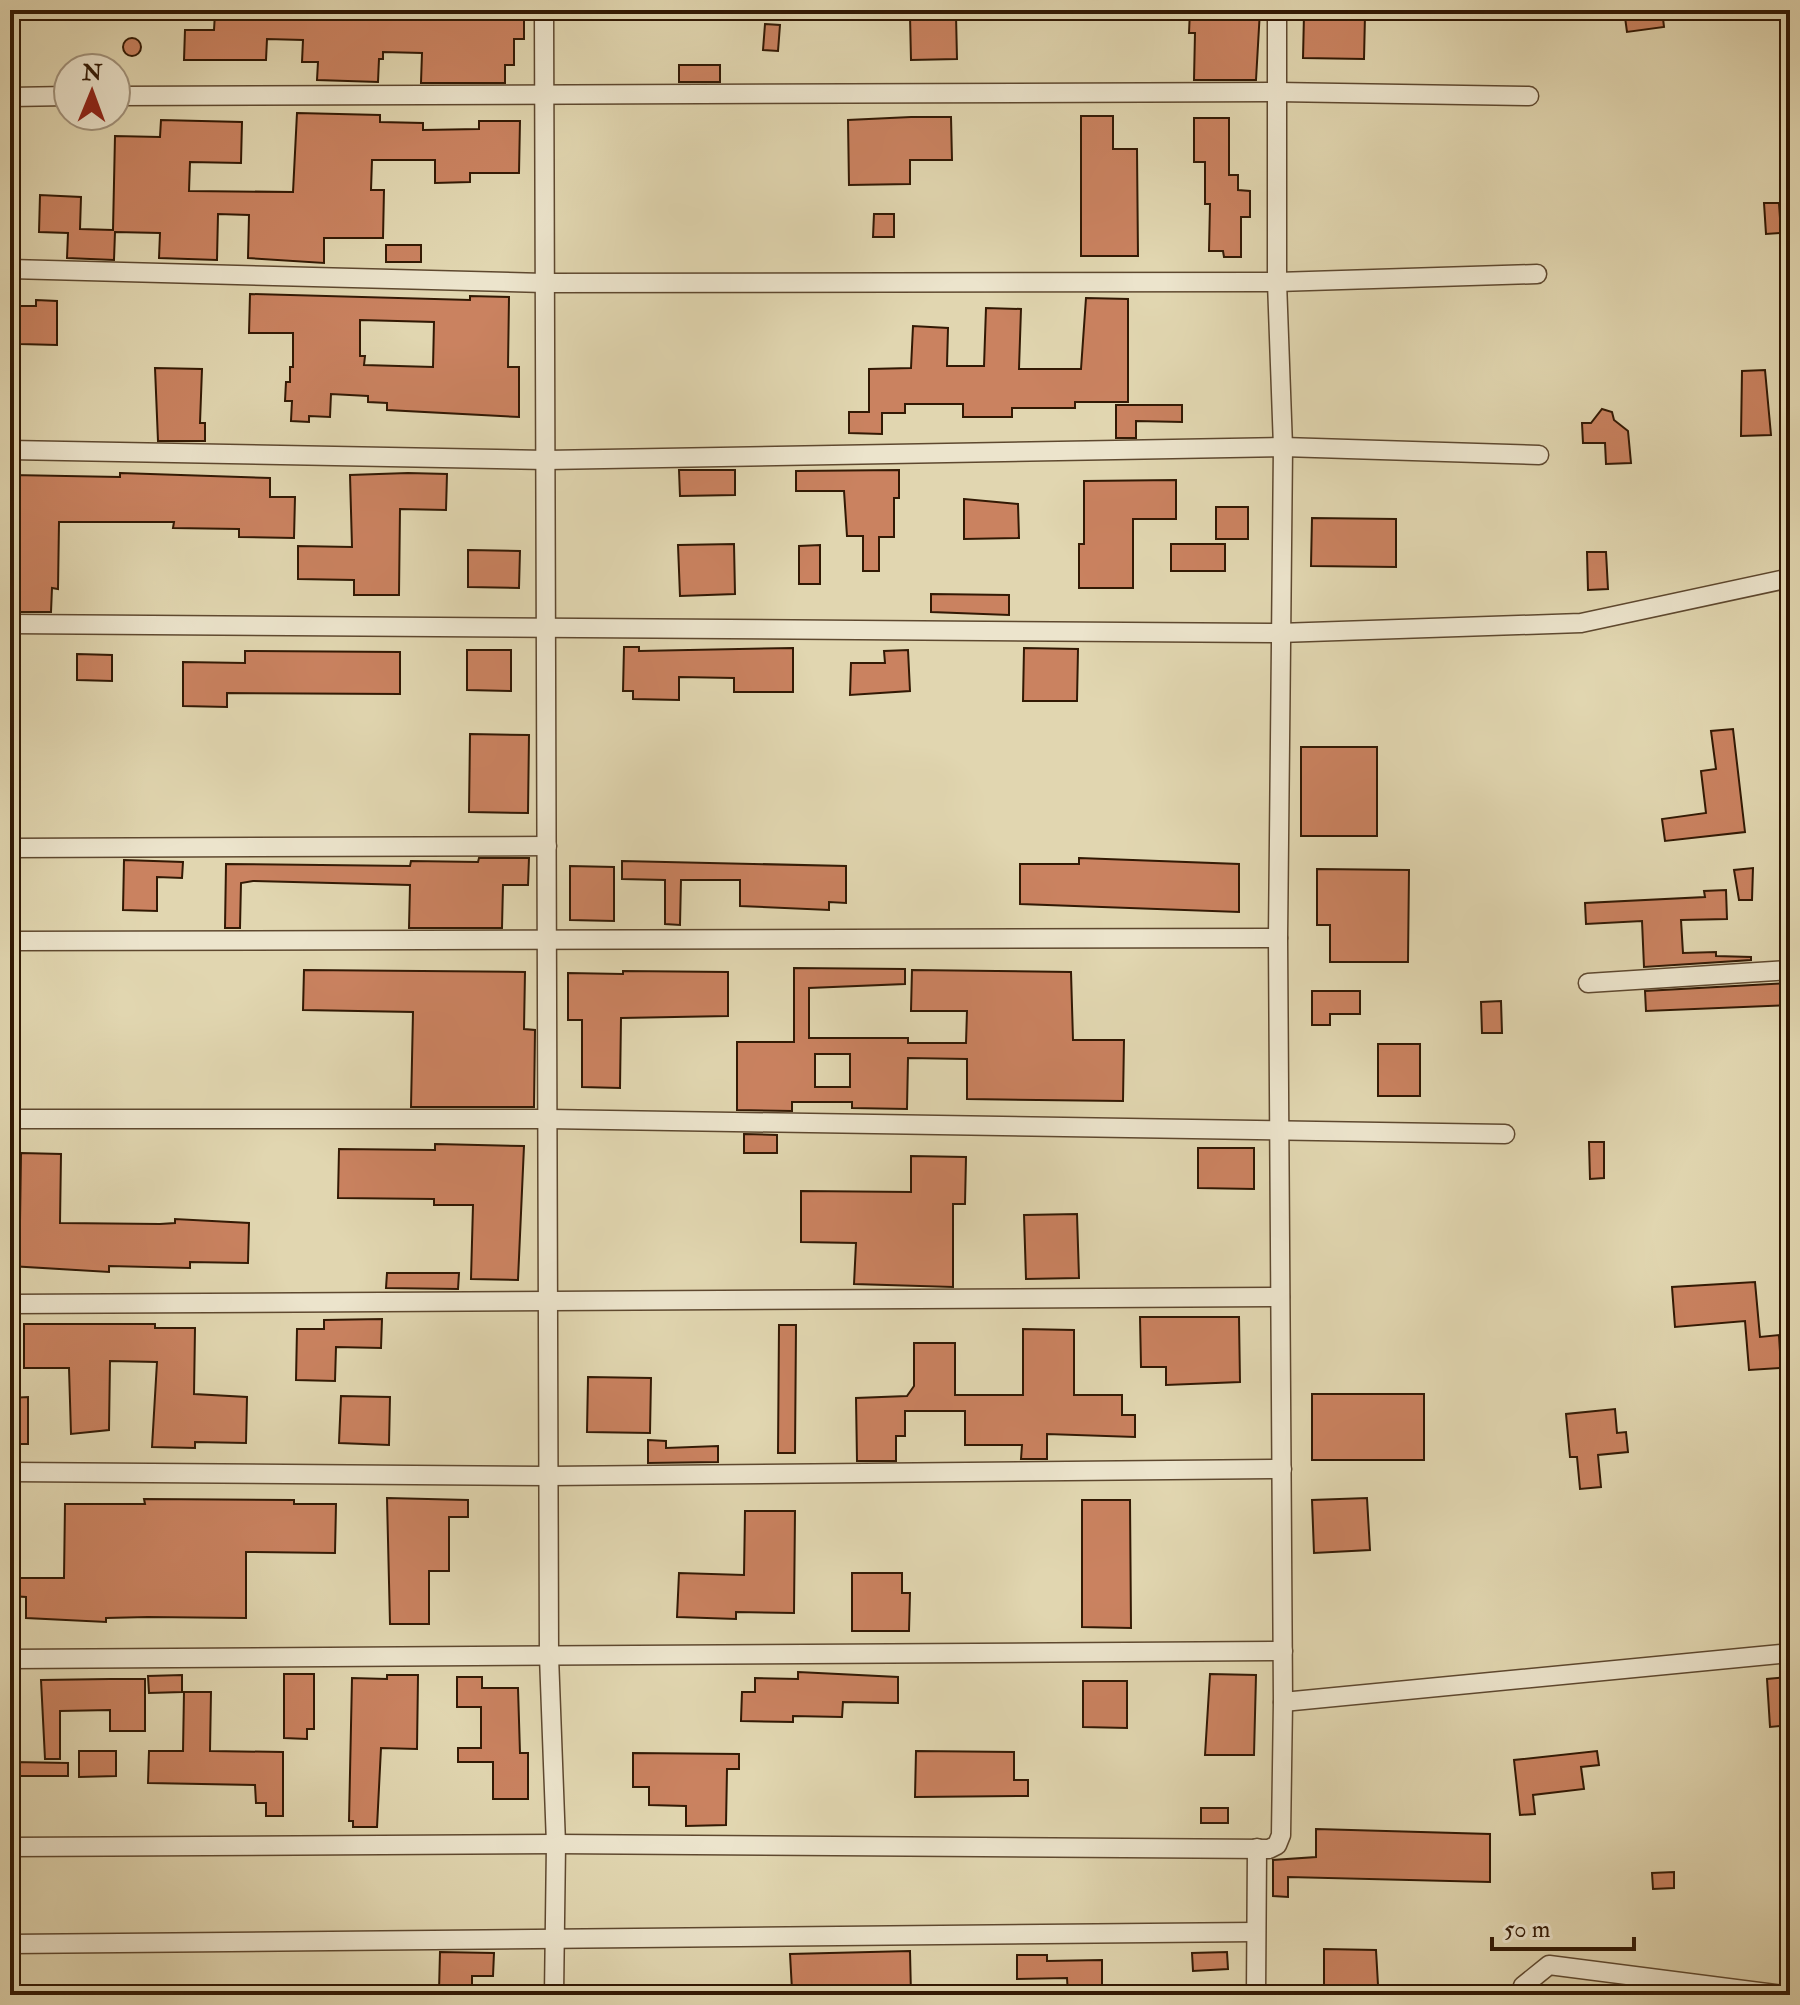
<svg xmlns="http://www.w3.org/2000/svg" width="1800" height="2005" font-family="'IM FELL Double Pica',serif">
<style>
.building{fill:#ca8260;stroke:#321904;stroke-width:2;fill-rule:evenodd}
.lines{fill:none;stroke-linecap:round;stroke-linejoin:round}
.minor-casing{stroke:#5e482f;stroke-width:21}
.minor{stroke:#ece4cc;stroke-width:18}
</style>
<rect width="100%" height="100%" fill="#e1d6b0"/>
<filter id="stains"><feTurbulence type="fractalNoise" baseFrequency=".0025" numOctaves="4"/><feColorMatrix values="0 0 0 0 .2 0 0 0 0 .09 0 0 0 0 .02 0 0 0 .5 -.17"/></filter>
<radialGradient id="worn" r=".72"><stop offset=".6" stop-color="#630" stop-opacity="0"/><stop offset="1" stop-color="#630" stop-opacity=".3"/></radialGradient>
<g class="building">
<path d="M1190,10h70l-4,70h-62l1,-47h-6z"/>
<path d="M1624,10h38l2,17 -37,5z"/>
<path d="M215,13l106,6v-6h33l170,2v24h-10v26h-9v18h-84l1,-30 -39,-1v7h-4l-1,23 -61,-2 1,-18h-16l1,-22 -36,-1 -1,21h-82l1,-30h29z"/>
<path d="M1304,14l61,1 -1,44 -61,-1z"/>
<path d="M956,15l1,44 -46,1 -1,-44z"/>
<path d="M765,24l15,1 -2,26 -15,-1z"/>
<circle cx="132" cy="47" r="9"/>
<rect x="679" y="65" width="41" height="17"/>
<path d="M297,113l83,2v7l43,1v7l56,-1v-8h41l-1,52h-49v9l-35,1v-23h-63l-1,30h13l-1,48h-59v25l-76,-5 1,-43 -31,-1 -1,46 -58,-2 1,-25 -45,-1 -1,28 -47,-2 1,-25 -29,-1 1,-37 41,2 -1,32 33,1 2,-94 45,1 1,-17 81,2 -1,41 -51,-1 -1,29 104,1z"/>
<path d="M1081,116h32v33h24l1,107h-57z"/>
<path d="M911,117h40l1,43h-42v24l-61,1 -1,-65z"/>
<path d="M1194,118h35v57h9v15l12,1v26h-9v40h-17l-1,-6h-14l1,-47h-5v-42h-11z"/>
<path d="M1764,203h15l2,30 -15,1z"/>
<path d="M874,214h20v23h-21z"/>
<rect x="386" y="245" width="35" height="17"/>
<path d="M250,294l220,6v-4l39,1 -1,70h11v50l-132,-7v-7l-19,-1v-6l-37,-2 -1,23 -21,-1v6l-18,-1 1,-20h-7l1,-19h4v-15h3v-34h-44zM360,320l74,2 -1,45 -69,-2 1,-9h-5z"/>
<path d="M1086,298l42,1v103h-53v6h-63v9h-49v-13h-58v9h-23v21l-33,-1v-21h20v-43l42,-1 2,-42 35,2 -1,38h37l2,-58 35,1 -2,60h62z"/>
<path d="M36,300l21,1v44l-37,-1v-38h16z"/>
<path d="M155,368l47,1 -2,54h5v18h-47z"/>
<path d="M1765,370l6,65 -30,1 1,-65z"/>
<path d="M1116,405h66v17l-46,-1v17h-20z"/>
<path d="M1602,409l10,3 2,8 14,11 3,32 -25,1 -1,-21h-22l-1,-20h9z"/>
<path d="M679,470h56v25l-55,1z"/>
<path d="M899,470v28h-5v39h-15v34h-16v-35h-16l-3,-45h-48v-20z"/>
<path d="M120,473l150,5v19h25l-1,41 -55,-1v-8l-66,-1 1,-6h-115l-1,67 -6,-1 -1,24h-41l2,-137 108,2z"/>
<path d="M408,473l39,1 -1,36 -46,-1 -1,86h-45v-15l-56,-1v-33l54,1 -2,-72z"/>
<path d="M1176,480v39h-43v69h-54v-44h5v-63z"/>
<path d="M964,499l54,5 1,34 -55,1z"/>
<rect x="1216" y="507" width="32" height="32"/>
<path d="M1312,518l84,1v48l-85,-1z"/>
<path d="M734,544l1,50 -55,2 -2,-51z"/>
<rect x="1171" y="544" width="54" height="27"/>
<path d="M820,545v39h-21v-38z"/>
<path d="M468,550l52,1 -1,37 -51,-1z"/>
<path d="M1587,552h19l2,37 -20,1z"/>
<path d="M931,594l78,1v20l-78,-3z"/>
<path d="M624,647h15v4l154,-3v44h-59v-14l-55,-1v23l-46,-1v-8h-10z"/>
<path d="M1024,648l54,1 -1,52h-54z"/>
<path d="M467,650h44v41l-44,-1z"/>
<path d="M908,650l2,41 -60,4 1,-32h34l-1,-12z"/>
<path d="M245,651l155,1v42l-173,-1v14l-44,-1v-44l62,1z"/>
<path d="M77,654l35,1v26l-35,-1z"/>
<path d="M1733,729l12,103 -80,9 -3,-22 44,-6 -5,-42 15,-2 -5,-38z"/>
<path d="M470,734l59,1 -1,78 -59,-1z"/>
<rect x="1301" y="747" width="76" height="89"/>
<path d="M479,858h50l-1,27h-25l-1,43h-93l1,-43 -157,-4 -12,2 -1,45h-15l1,-64 184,2 1,-5 67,1z"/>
<path d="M1079,858l160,6v48l-219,-8v-40h59z"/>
<path d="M124,860l59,2 -1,16 -25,-1v34l-34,-1z"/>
<path d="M622,861l224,5v37l-17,-1v8l-89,-4v-26h-59l-1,45 -15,-1v-44l-43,-1z"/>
<path d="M570,866l44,1v54l-44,-1z"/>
<path d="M1753,868l-1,32h-13l-5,-30z"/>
<path d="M1317,869l92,1 -1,92h-78v-37h-13z"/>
<path d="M1726,890l1,29 -46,1 2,33 33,-1v4l35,1v3l-107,7 -2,-46 -56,3 -1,-21 120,-6 -1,-6z"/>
<path d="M794,968l111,1v15l-96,4v50h99v5h58l1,-32h-56l1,-41 159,2 2,68h51l-1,61 -156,-2v-40l-59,-1 -1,51 -55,-1v-6h-60v9l-55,-1v-68h57zM815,1054h35v33h-35z"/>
<path d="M304,970l221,2 -1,57 11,1 -1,77h-123l2,-95 -110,-2z"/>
<path d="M623,971l105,1v44l-107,2 -1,70 -38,-1v-67h-14v-47l55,1z"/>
<path d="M1790,983v22l-144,6 -1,-20z"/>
<path d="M1312,991h48v23h-30v11h-18z"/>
<path d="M1501,1001l1,32h-20l-1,-31z"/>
<rect x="1378" y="1044" width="42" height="52"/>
<path d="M744,1134l33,1v18h-33z"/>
<path d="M1589,1142h15v36l-14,1z"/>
<path d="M435,1144l89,2 -6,134 -47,-1 2,-74h-39v-6l-96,-1 1,-49 96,1z"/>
<path d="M1198,1148h56v41l-56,-1z"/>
<path d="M21,1153l40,1 -1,69 100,1 15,-1v-4l74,4 -1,40 -58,-1v6l-81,-2v6l-99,-6v-45h10z"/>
<path d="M911,1156l55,1 -1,47h-12v83l-99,-3 2,-41 -55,-1v-51l110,1z"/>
<path d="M1077,1214l2,64 -53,1 -2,-64z"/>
<path d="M387,1273h72l-1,16 -72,-1z"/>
<path d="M1755,1282l5,55 19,-2 2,33 -32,2 -4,-49 -70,6 -3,-40z"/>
<path d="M1140,1317h99l1,65 -74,3v-18h-25z"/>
<path d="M382,1319l-1,29 -45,-1 -1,34 -39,-1 1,-51h27v-9z"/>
<path d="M24,1324h131v4h40l-1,66 53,3 -1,46 -51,-1v6l-43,-1 5,-85 -47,-1 -1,69 -38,4 -2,-66h-45z"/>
<path d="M779,1325h17l-1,128h-17z"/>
<path d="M1023,1329l51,1v65h48v20h13v22l-88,-3v25h-26l1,-14h-57v-34h-60v25h-9v25h-39l-1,-63 51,-2 7,-10v-43h41v52h68z"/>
<path d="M588,1377l63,1 -1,55 -63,-1z"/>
<rect x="1312" y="1394" width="112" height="66"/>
<path d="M341,1396l49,1 -1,48 -50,-2z"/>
<path d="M28,1397v47h-18v-46z"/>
<path d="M1615,1409l2,24 9,-1 2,20 -30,3 3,32 -21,2 -3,-32h-7l-4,-43z"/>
<path d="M648,1440l18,1v7l52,-2v16l-70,1z"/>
<path d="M387,1498l81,2v17h-19v54h-20v53h-39z"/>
<path d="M1367,1498l3,52 -56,3 -2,-53z"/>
<path d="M144,1499l150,1v4h42l-1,49 -89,-1v66l-98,-1 -42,1v4l-80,-4v-21l-16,-1v-18h54l1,-74h80z"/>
<path d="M1082,1500h48l1,128 -49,-1z"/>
<path d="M745,1511h50l-1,102 -58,-1v7l-59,-2 2,-44 65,2z"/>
<path d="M852,1573h50v20h8l-1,38h-57z"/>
<path d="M798,1672l100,5v26l-55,-1 -1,15 -49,-1v6l-52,-1 1,-29h13v-14l43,1z"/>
<path d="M284,1674h30v55h-7v10l-23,-1z"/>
<path d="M1210,1674l46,1 -2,80h-49z"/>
<path d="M182,1675v17l-33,1 -1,-17z"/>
<path d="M387,1675h31l-1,74 -36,-1 -4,79h-24v-6h-4l3,-143 35,1z"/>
<path d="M457,1677h25v11h36l2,65h8v46h-35v-37h-35v-14h23v-41h-24z"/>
<path d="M1790,1677v48l-20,2 -3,-48z"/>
<path d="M110,1679h35v52h-35v-21l-50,1v48h-15l-4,-79z"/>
<path d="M1083,1681h44v47l-44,-1z"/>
<path d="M184,1692h27l-1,59 73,1v64h-17v-13h-10l-1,-18 -107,-2 1,-32h34z"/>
<path d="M79,1751h37v25l-37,1z"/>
<path d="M916,1751l98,1v28h14v16l-113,1z"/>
<path d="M1597,1751l2,14 -18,2 3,22 -51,6 2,19 -15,1 -6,-55z"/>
<path d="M633,1753l106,1v15h-12l-1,56 -40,1v-20l-37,-1v-18h-16z"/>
<path d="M13,1762l55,1v13h-55z"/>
<rect x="1201" y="1808" width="27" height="15"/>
<path d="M1316,1829l174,5v48l-202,-5v20l-15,-1v-36l43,-3z"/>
<path d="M1674,1872v16l-21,1 -1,-16z"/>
<path d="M1324,1949l52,1 2,35 -54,1z"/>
<path d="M910,1951l1,44h-32v-6l-87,1 -2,-36z"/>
<path d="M440,1952l54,1 -1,23h-21v16l-33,-1z"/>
<path d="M1227,1952l1,17 -35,2 -1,-18z"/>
<path d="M1017,1955h30v6l55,-1v35h-34l-1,-17 -50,1z"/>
</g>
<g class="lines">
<defs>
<g id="minor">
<path d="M544,10l5,1646 7,188 -2,151"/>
<path d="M116,96l1161,-4 252,4"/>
<path d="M10,97l58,-1"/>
<path d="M10,269l534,14 733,-1 260,-8"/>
<path d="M10,450l536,10 737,-13 256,8"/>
<path d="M10,624l1269,9 302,-10 209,-45"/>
<path d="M10,848l537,-2"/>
<path d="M10,941l1268,-3"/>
<path d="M1588,983l202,-13"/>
<path d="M10,1119h538l957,15"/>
<path d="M10,1304l1270,-7"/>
<path d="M10,1472l538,4 734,-7"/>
<path d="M10,1659l1273,-8"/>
<path d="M1283,1702l507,-49"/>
<path d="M10,1847l546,-3 713,5 8,-4 4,-10 2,-133 -5,-764 5,-491 -6,-165v-272"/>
<path d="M10,1944l1245,-12"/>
<path d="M1256,1995l1,-147"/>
<path d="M1520,1995l3,-9 26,-21 234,30"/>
</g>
</defs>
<use href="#minor" class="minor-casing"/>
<use href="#minor" class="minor"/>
</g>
<rect width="1800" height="2005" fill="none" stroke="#e1d6b0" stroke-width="40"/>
<rect x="12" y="12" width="1776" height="1981" fill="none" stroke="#321904" stroke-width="4"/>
<rect x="20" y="20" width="1760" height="1965" fill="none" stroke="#321904" stroke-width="2"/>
<g transform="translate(92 92) rotate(1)"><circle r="38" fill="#ece4cc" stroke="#a2937c" stroke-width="2"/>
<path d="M0-6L14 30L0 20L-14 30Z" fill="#8f2418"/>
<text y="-12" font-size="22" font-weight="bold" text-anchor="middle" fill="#321904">N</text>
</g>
<path d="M1492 1937v12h142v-12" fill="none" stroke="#321904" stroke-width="4"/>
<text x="1504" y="1937" font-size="24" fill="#321904" stroke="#ece4cc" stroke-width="6" paint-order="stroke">50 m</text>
<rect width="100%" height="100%" filter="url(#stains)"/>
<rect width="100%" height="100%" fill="url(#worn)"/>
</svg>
